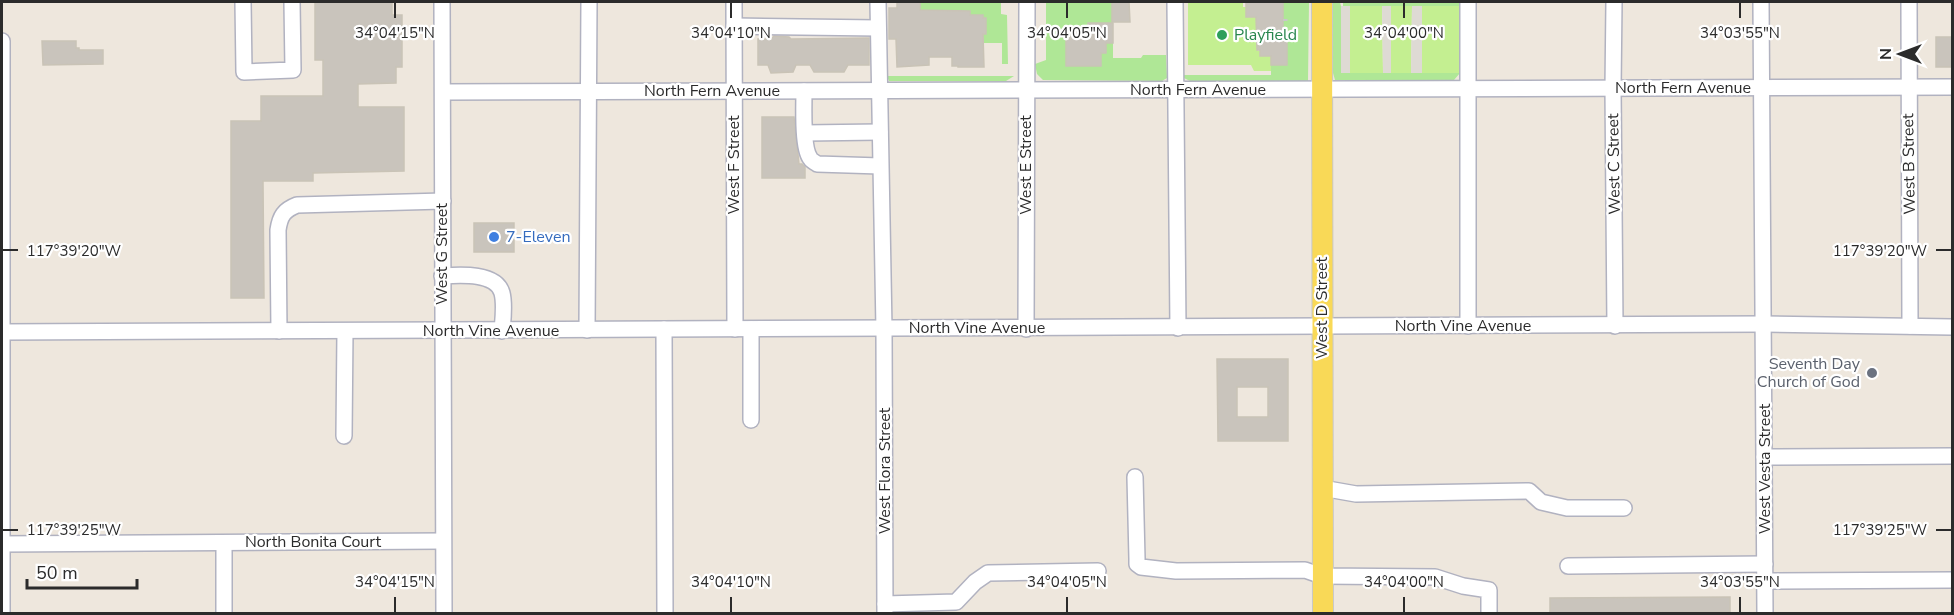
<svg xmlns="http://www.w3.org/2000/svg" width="1954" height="615" font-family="'Nunito Sans',sans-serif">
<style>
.green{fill:#afe796}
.pitch{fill:#c4ef91}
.plaza{fill:#dedad4}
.building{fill:#c9c4bc;stroke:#c9c3b6;stroke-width:1.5;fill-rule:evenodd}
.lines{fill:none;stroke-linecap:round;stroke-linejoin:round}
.minor-casing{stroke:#b1b2c0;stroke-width:18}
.major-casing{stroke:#c8c8c8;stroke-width:22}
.path{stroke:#c8c8c8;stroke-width:2;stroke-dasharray:4.5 3;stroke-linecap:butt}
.minor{stroke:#fff;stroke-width:15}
.major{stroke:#f9d957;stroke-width:20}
.ticks{fill:none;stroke:#2b2b2b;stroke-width:2}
.leisure-dot{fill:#2e9e5b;stroke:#fff;stroke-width:2}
.shop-dot{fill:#3f7fe0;stroke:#fff;stroke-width:2}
.worship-dot{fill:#6b7280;stroke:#fff;stroke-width:2}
.labels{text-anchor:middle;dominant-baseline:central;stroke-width:4.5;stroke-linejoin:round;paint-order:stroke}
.leisure-label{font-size:16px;fill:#27864d;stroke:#fff;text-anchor:start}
.street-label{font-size:16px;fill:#2b2b2b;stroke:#fff}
.shop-label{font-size:16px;fill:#366cbe;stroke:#fff;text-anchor:start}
.worship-label{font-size:16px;fill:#5b616d;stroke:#fff;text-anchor:end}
.ticks-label{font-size:15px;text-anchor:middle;fill:#2b2b2b;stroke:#fff;stroke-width:4.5;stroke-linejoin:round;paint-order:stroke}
</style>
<rect width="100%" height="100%" fill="#eee7dd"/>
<g class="green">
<path d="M920,2h81v12l6,1 1,49h-6v-21h-46l-11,-4v-29h-25z"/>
<path d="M1046,2h83l1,20h-17v36h28l2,-3h23l1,23 -5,3 -119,-1 -6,-6 -2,-10 11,-4z"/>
<path d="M1283,2h26l-1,79h-118l-6,-3 -1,-3h88v-10h16v-23l-4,-1z"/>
<path d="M1333,2h7l1,4v67h119l-6,7h-119l-2,-7z"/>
<rect x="1343" y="2" width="117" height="4"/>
<path d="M887,76h127l-8,5h-117z"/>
</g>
<g class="pitch">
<path d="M1188,2h55v5h3v10h10l1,33 14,6v15h-17l-3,-6h-63z"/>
<path d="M1350,6h32l1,67h-33z"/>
<path d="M1391,6h21l-1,67h-20z"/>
<rect x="1422" y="6" width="38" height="67"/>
</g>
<g class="plaza">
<rect x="1341" y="6" width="9" height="67"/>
<path d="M1382,6h9v67h-8z"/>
<path d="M1412,6h10v67h-11z"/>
</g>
<g class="building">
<path d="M315,2h77v13h10v52h-6v16l-38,1v23h46v64l-91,2v8h-50l1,117h-33v-177h30v-25h62v-36h-8z"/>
<path d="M897,2h23v8l50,1v4h13v3h3v16h-3l1,33h-26v-1h-6v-9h-23v8l-32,2 -1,-28h-7v-31h8z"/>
<path d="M1112,2h17l1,20h-18z"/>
<path d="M1246,2h37v39h4v24h-16v-9h-11v-6h-3l-1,-33h-10z"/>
<path d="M1088,23h25v20h-7v10h-5v13h-35v-36h22z"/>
<path d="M774,36l15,1 2,2 78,-1v27h-21l-4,7h-30l-4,-7h-14l-3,7 -22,1 -3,-8h-10v-26h13z"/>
<rect x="1936" y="37" width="17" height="30"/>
<path d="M42,41h34v7h3v2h24v14l-60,1z"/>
<path d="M762,117h32l5,47h3l3,3v11h-43z"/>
<rect x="474" y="223" width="40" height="29"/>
<path d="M1217,359h71v82h-70zM1237,387h31v30h-31z"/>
<path d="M1730,597v15l-180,1v-15z"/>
</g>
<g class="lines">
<defs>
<g id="minor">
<path d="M243,2l1,70 49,-2 -1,-68"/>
<path d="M442,2l2,612"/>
<path d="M734,2l1,327"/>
<path d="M878,2l6,327 1,285"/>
<path d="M1175,2l3,326"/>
<path d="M1468,2v324"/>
<path d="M1614,2l-1,86 2,238"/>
<path d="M1761,2l4,612"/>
<path d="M1909,2l1,324"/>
<path d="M734,26l144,2"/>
<path d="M2,41v573"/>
<path d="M804,91c0,14 -2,56 6,67 1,3 5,4 7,6l63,2"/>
<path d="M443,92l1509,-5"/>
<path d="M805,133l75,-1"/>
<path d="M442,276c17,-1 54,-4 60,17 3,11 1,26 0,38"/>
<path d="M664,329l1,285"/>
<path d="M751,329v91"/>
<path d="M1026,329l1,-327"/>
<path d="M587,330l2,-328"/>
<path d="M279,331l-1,-101c2,-14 6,-20 19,-25l146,-4"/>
<path d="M2,332l1762,-8 188,3"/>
<path d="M344,436l1,-105"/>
<path d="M1764,457l188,-1"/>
<path d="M1135,477l2,82v5l4,3 35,4 129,-1 17,6 113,1 28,9 26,4v24"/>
<path d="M1322,488l34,6 173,-3 12,11 26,6h57"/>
<path d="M224,543v71"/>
<path d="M2,544l441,-3"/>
<path d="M1568,566l197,-2"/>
<path d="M1765,581l187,-1"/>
<path d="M885,604l71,-2 19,-20 13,-9 110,-2"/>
</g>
<path id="major" d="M1322,2l1,612"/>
</defs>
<use href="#minor" class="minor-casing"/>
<use href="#major" class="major-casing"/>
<path class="path" d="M1283,20h5"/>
<use href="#minor" class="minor"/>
<use href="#major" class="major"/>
</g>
<path class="ticks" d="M395,3v15M731,3v15M1067,3v15M1404,3v15M1740,3v15M3,250h15M1936,250h15M3,530h15M1936,530h15M395,597v15M731,597v15M1067,597v15M1404,597v15M1740,597v15"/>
<circle class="leisure-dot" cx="1222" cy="35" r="6"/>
<circle class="shop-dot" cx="494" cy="237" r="6"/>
<circle class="worship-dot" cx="1872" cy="373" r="6"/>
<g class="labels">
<g class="leisure-label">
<text x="1234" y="35">Playfield</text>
</g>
<g class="street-label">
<text x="1683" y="88">North Fern Avenue</text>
<text x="1198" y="90">North Fern Avenue</text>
<text x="712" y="91">North Fern Avenue</text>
<text transform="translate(1614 164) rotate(-91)">West C Street</text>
<text transform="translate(1909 164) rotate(-91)">West B Street</text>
<text transform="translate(734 165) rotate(-90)">West F Street</text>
<text transform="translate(1026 165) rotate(-90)">West E Street</text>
<text transform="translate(442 254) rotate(-90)">West G Street</text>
<text transform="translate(1322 308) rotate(-90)">West D Street</text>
<text x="1463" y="326">North Vine Avenue</text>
<text x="977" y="328">North Vine Avenue</text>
<text x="491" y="331">North Vine Avenue</text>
<text transform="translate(1765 469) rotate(-90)">West Vesta Street</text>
<text transform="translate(885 471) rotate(-90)">West Flora Street</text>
<text x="313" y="542">North Bonita Court</text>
</g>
<g class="shop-label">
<text x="506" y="237">7-Eleven</text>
</g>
<g class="worship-label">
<text x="1860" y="364">Seventh Day<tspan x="1860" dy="18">Church of God</tspan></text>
</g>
</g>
<g class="ticks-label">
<text x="395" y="38">34°04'15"N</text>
<text x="731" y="38">34°04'10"N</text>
<text x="1067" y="38">34°04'05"N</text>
<text x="1404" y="38">34°04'00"N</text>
<text x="1740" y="38">34°03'55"N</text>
<text x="1880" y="256">117°39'20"W</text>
<text x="74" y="256">117°39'20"W</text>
<text x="1880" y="535">117°39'25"W</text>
<text x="74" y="535">117°39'25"W</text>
<text x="395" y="587">34°04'15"N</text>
<text x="731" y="587">34°04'10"N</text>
<text x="1067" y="587">34°04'05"N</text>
<text x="1404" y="587">34°04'00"N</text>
<text x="1740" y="587">34°03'55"N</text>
</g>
<rect width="1954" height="615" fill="none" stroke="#2b2b2b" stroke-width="6"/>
<g transform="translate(1900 54) rotate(270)" stroke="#ffffff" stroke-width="4.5" paint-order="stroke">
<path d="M0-4.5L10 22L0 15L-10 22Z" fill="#2b2b2b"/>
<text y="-9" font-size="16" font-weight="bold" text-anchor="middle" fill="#2b2b2b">N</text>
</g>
<path d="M27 579v9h110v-9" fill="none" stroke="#2b2b2b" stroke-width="3"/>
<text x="36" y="579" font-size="18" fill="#2b2b2b" stroke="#ffffff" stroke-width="4.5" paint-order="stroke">50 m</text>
</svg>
